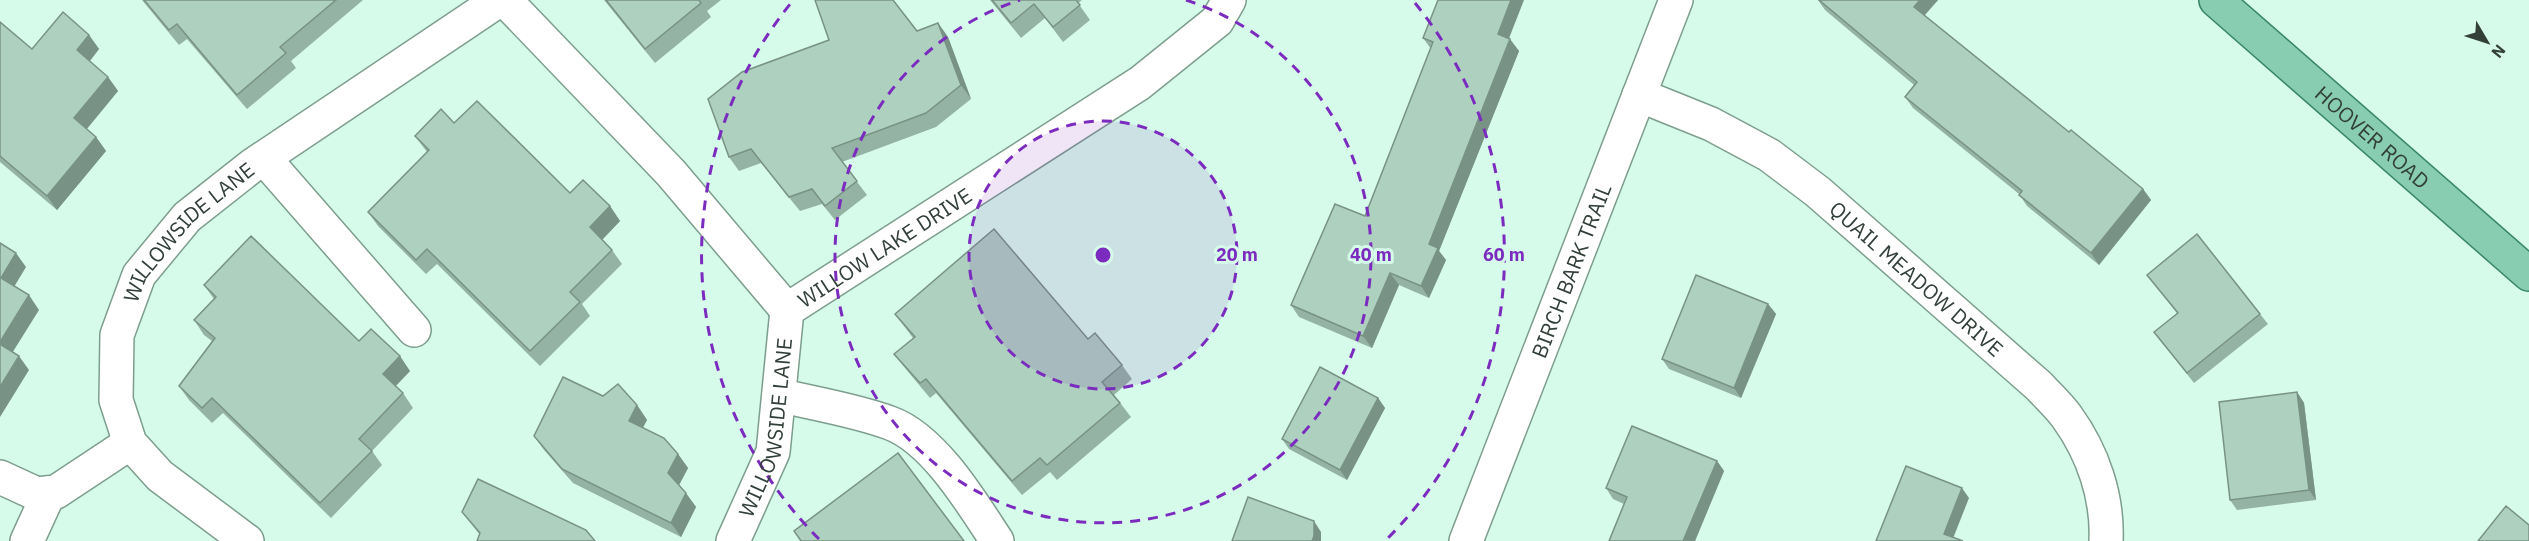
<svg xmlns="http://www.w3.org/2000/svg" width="2529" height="541" font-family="'IBM Plex Sans',sans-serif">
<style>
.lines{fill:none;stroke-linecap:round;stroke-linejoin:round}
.minor-casing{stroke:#7d9e8e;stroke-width:36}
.major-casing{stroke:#368566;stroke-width:36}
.minor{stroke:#fff;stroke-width:33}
.major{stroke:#88ccb2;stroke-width:33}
.wall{fill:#95b3a4}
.shaded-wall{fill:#799286}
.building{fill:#add0bf;stroke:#799286;stroke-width:1.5}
.ring{fill:none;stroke:#7b2cbf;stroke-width:3;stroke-dasharray:10 8}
.labels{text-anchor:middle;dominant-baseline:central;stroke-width:6;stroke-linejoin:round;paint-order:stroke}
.street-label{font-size:21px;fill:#324039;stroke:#d7fbea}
.centre{fill:#7b2cbf;stroke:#d7fbea;stroke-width:3}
.ring-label{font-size:18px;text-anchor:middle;font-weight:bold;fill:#7b2cbf;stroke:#d7fbea;stroke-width:6;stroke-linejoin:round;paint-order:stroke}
</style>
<rect width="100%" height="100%" fill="#d7fbea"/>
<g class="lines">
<defs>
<g id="minor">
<path d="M505,0l166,173 116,137"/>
<path id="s1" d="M1639,95l72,29 58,31 49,37 221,194c9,10 20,20 28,31 26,36 41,80 39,124"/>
<path d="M264,158l150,172"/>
<path id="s2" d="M787,310l353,-227 77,-62 12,-21"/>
<path d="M779,395c36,9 76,15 111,28 44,16 82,80 107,118"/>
<path d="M0,477l37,17 19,-2 74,-49"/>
<path d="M27,541l22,-48"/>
<path id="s3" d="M247,541l-87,-65 -30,-33 -14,-43 1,-65 22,-60 48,-58 66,-52 246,-165"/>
<path id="s4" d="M733,541l40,-89 14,-142"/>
<path id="s5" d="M1466,541l210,-541"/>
</g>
<g id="major">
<path id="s6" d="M2216,0l313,274"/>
</g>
</defs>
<use href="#minor" class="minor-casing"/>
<use href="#major" class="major-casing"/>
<use href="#minor" class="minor"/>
<use href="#major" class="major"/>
</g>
<g class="wall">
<path d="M142,0h221l-72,61 5,7 -49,41 -60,-70 -8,6z"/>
<path d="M604,0h117l-14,11 4,6 -56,46z"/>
<path d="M990,0h92l-4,3 12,17 -27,22 -18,-24 -24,20z"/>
<path d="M1818,0h120l-13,15 144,117 74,57 8,11 -52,65 -72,-59 -8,-12 -106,-86 -8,-11 9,-12 -89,-75z"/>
<path d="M0,22l32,27 57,-14 10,14 -10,12 19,16 10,14 -31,38 9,8 10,14 -49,59 -57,-48z"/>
<path d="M938,23l10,14 23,62 -35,28 -94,35 25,33 -32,25 -13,-16 -22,7 -39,-48 -22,8 -10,-14 188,-126z"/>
<path d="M1423,38l86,1 10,12 -80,200 7,9 -17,38 -30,-13 -27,63 -73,-31 -8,-12 74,-89 66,-167z"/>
<path d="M454,123l116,70 40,13 10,15 -18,19 10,10 10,14 -40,40 8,12 -50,50 -103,-102 -11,10 -48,-48 -10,-14 59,-60 -12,-16z"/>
<path d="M2147,275l113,39 8,10 -74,59 -40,-51 23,-19z"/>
<path d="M204,285l155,56 51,30 -15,15 8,7 10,15 -41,43 10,14 -51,53 -108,-105 -11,10 -23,-23 -10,-14 33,-45 -8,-6 -10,-15 20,-21z"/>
<path d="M1768,304l8,10 -35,84 -72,-29 -7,-10z"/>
<path d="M895,314l193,25 34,26 10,14 -18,16 17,22 -74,63 -7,-8 -28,23 -86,-102 -6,5 -25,-30 -11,-14 19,-16z"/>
<path d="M2297,392l7,11 12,97 -79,10 -7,-10z"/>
<path d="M603,396l34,9 10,15 -4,7 35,27 10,14 -9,17 17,22 -15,30 -108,-54 -29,-33 -10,-14z"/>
<path d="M1378,398l7,10 -38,72 -58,-31 -7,-10z"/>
<path d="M1717,461l7,10 -29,70h-86l15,-37 -11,-5 -7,-11z"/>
<path d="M462,512l133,29 -115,-6z"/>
</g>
<g class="shaded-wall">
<path d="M1511,0h13l-18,46 -8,-12z"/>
<path d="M1920,0h18l-16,18 -8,-11z"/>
<path d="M938,23l10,14 23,62 -10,-14z"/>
<path d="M89,35l10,14 -12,16 -10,-15z"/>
<path d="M1510,39l9,12 -80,200 7,9 -17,38 -8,-12 8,-42z"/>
<path d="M108,77l10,14 -34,41 -10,-14z"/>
<path d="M96,137l10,14 -49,59 -10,-14z"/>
<path d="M2143,189l8,11 -52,65 -8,-12z"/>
<path d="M610,206l10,15 -20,21 -10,-15z"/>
<path d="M16,253l10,14 -15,25 -10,-14z"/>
<path d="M1390,273l9,12 -27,63 -9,-12z"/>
<path d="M29,295l10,15 -30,48 -9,-13v-3z"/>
<path d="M1768,304l8,10 -35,84 -7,-10z"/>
<path d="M19,356l10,14 -29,47v-30z"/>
<path d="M400,356l10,15 -17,18 -10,-15z"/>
<path d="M2297,392l7,11 12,97 -7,-10z"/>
<path d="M1378,398l7,10 -38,72 -7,-10z"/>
<path d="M637,405l10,15 -8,15 -10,-14z"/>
<path d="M678,454l10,14 -10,19 -10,-14z"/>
<path d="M1717,461l7,10 -29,70h-12z"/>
<path d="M1962,488l7,10 -17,43 -8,-7z"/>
<path d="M686,493l10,14 -15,30 -10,-14z"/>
<path d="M1314,521l7,11v9h-9z"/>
</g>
<g class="building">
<path d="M144,0h192l-56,47 6,6 -49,42 -60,-71 -8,6z"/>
<path d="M606,0h93l2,3 -56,46z"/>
<path d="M815,0h78l24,31 21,-8 23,62 -35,28 -94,35 25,33 -32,25 -13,-17 -23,8 -38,-48 -22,8 -21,-58 34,-27 87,-32z"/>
<path d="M992,0h84l4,5 -27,22 -19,-23 -23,19z"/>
<path d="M1438,0h73l-13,34 12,5 -81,205 9,4 -17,38 -31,-13 -27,63 -72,-31 44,-101 30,12 68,-174 -10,-4z"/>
<path d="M1819,0h101l-6,7 155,125 2,-2 72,59 -52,64 -72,-58 3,-4 -117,-94 12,-15z"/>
<path d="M63,12l26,23 -12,15 31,27 -34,41 22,19 -49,59 -47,-40v-134l32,27z"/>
<path d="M477,101l93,92 13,-13 27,26 -20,21 22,23 -42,42 10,10 -50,49 -103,-102 -11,11 -48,-48 61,-62 -14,-14 26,-27 13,14z"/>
<path d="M994,229l94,110 7,-6 27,32 -20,17 18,21 -73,62 -7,-7 -28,23 -86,-102 -6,4 -26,-29 21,-17 -20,-23z"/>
<path d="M2197,234l63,80 -73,59 -33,-41 24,-19 -31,-38z"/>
<path d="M251,236l108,105 12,-12 29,27 -17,18 20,19 -44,46 13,12 -52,52 -108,-105 -10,10 -23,-22 36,-48 -21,-18 22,-23 -12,-12z"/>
<path d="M0,243l16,10 -15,25 28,17 -29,47z"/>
<path d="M1696,275l72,29 -34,84 -72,-29z"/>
<path d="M0,344l19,12 -19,31z"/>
<path d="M1320,367l58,31 -38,72 -58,-31z"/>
<path d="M563,377l40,19 15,-12 19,21 -8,16 35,17 14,16 -10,19 18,20 -15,30 -109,-54 -28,-33z"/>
<path d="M2297,392l12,98 -79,10 -11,-98z"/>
<path d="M1632,426l85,35 -34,80h-74l18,-44 -21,-9z"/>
<path d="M898,453l66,88h-163l-7,-10z"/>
<path d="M1906,466l56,22 -18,46 19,7h-87z"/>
<path d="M478,479l108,51 9,11h-118l3,-8 -18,-21z"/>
<path d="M1248,497l66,24v15l-2,5h-80z"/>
<path d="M2506,506l23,19v16h-51z"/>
</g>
<circle cx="1103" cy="255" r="134" fill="#7b2cbf" fill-opacity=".12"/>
<g class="ring">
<circle cx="1103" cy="255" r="134"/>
<path d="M1186 0A268 268 0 1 1 1020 0"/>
<path d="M819 539A401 401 0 0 1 791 3M1415 3A401 401 0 0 1 1387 539"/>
</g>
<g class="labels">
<g class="street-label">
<text stroke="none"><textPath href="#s6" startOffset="208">HOOVER ROAD</textPath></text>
<text stroke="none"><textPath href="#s3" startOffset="392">WILLOWSIDE LANE</textPath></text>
<text stroke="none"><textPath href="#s2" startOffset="116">WILLOW LAKE DRIVE</textPath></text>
<text stroke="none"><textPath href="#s5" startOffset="290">BIRCH BARK TRAIL</textPath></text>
<text stroke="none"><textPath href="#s1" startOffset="336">QUAIL MEADOW DRIVE</textPath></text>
<text stroke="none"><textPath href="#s4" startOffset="120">WILLOWSIDE LANE</textPath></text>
</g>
</g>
<circle cx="1103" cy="255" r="9" class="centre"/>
<g class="ring-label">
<text x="1237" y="261">20 m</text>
<text x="1371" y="261">40 m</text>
<text x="1504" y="261">60 m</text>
</g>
<g transform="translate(2487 42) rotate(129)" stroke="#d7fbea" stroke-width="4.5" paint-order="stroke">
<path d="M0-4.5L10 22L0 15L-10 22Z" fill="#324039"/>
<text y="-9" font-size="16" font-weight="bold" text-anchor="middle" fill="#324039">N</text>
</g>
</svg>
